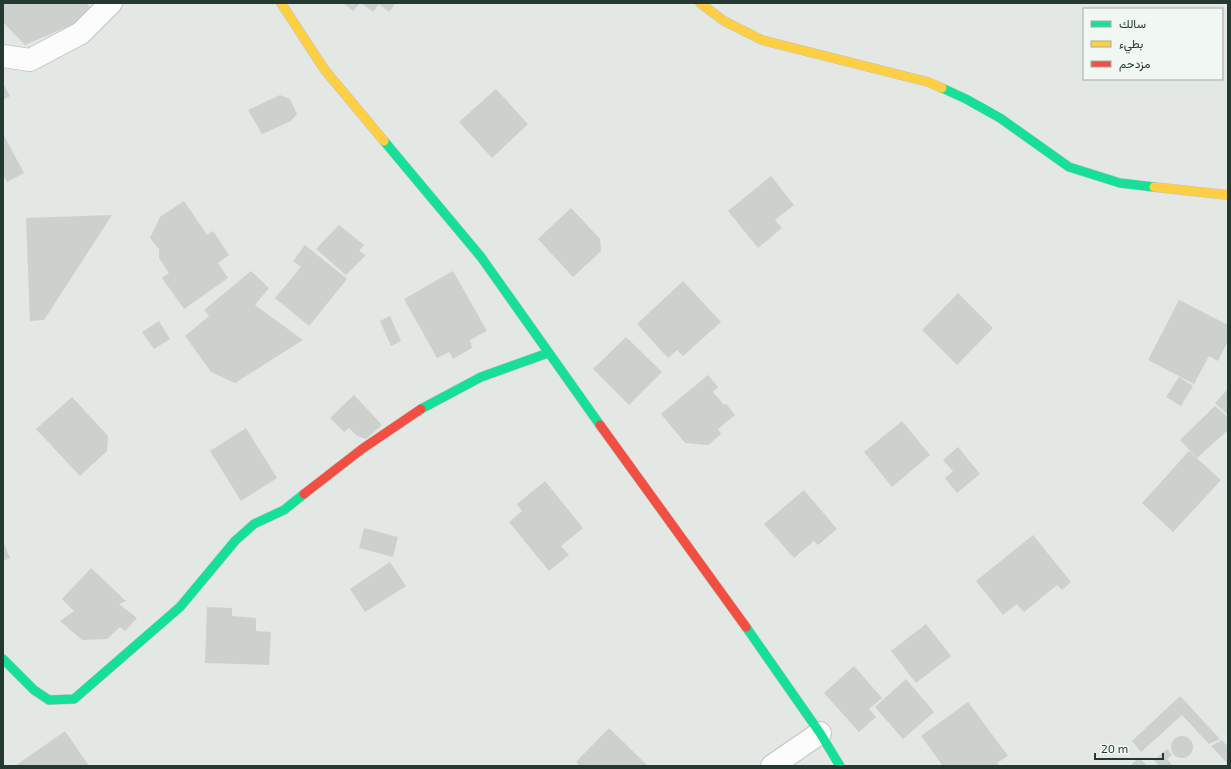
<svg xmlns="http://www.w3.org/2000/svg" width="1231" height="769" font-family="'Exo 2',Vazirmatn,sans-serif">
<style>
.building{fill:#ccd1ce}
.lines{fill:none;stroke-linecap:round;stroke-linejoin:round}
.street-casing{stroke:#c0c5c2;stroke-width:24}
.fast-casing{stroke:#bfc5c2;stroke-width:10}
.slow-casing{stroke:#bfc5c2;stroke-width:10}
.jam-casing{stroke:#bfc5c2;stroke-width:10}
.street{stroke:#fbfcfb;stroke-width:22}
.fast{stroke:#16e098;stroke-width:9}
.slow{stroke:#ffcf43;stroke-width:9}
.jam{stroke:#f24e42;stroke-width:9}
</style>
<rect width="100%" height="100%" fill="#e3e8e5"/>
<g class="building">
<path d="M3,3h84l3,5 -16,16 -49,21 -22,-23z"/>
<path d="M343,3h17l-7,8z"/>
<path d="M361,3h35l-7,9 -10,-8 -6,8z"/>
<path d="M3,83l7,13 -7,4z"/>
<path d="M496,89l32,35 -36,34 -33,-36z"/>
<path d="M280,95l10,4 7,15 -6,7 -29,13 -14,-24z"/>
<path d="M3,134l21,39 -17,9 -4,-7z"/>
<path d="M771,176l23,29 -19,15 7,8 -24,20 -30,-37z"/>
<path d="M184,201l23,34 6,-4 16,24 -11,8 10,15 -44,31 -22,-31 7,-5 -10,-15v-9l-9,-11 10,-21z"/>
<path d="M571,208l29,31 1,12 -28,26 -35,-38z"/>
<path d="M112,215l-68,105 -14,1 -4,-103z"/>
<path d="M339,225l25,20 -5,6 7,4 -20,20 -30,-26z"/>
<path d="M305,245l42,34 -38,47 -34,-28 26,-31 -8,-6z"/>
<path d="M251,271l18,17 -14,17 48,35 -68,43 -24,-11 -26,-36 24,-20 -5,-6z"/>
<path d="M453,271l34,60 -17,9 2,8 -19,11 -4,-7 -12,6 -33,-59z"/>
<path d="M683,281l38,41 -38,34 -6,-6 -9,8 -31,-34z"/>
<path d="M958,293l35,35 -36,37 -35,-35z"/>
<path d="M1179,300l49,25v16l-10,20 -9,-5 -15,28 -46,-24z"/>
<path d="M390,316l11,25 -10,5 -11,-25z"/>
<path d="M159,321l11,18 -16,10 -12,-17z"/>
<path d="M626,337l36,35 -33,33 -36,-36z"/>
<path d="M708,375l10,12 -5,5 11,13 2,-1 9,11 -17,14 3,5 -13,11 -23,-2 -24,-29z"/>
<path d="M1179,377l14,9 -12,20 -15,-9z"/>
<path d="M1228,389v26l-13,-12z"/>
<path d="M354,395l28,30 -16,14 -9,-3 -8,-8 -5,4 -14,-14z"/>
<path d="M72,397l36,39 -1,15 -27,25 -44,-47z"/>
<path d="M1215,406l13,11v13l-31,28 -17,-18z"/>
<path d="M902,421l28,34 -38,32 -28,-35z"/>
<path d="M246,428l31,50 -36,23 -31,-50z"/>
<path d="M958,447l22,27 -23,19 -12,-15 8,-7 -10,-11z"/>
<path d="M1189,451l32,29 -48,52 -31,-29z"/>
<path d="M545,481l38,47 -22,18 8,9 -20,16 -40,-49 13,-11 -5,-7z"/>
<path d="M804,490l33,39 -19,16 -4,-4 -20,17 -30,-34z"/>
<path d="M364,528l34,9 -5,20 -34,-9z"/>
<path d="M1033,535l38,47 -9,8 -5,-5 -33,27 -7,-8 -14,11 -27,-34z"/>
<path d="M3,541l7,17 -7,3z"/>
<path d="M390,562l16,24 -41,26 -15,-23z"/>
<path d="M91,568l35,33 -7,3 18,14 -12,13 -5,-4 -13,12 -25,1 -22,-19 14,-10 -12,-12z"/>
<path d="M207,607l25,1v8l24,2v13l15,1 -2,33 -64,-2z"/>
<path d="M926,624l25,32 -35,27 -25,-32z"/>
<path d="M854,666l28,32 -13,11 7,8 -17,15 -35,-39z"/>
<path d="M906,679l28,33 -31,27 -28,-32z"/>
<path d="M1180,696l40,43 -11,5 -27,-29 -41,37 -9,-11z"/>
<path d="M968,702l40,54 -11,7 2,3h-56l-22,-30z"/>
<path d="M609,728l39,38h-68l-4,-4z"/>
<path d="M65,731l24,35h-74z"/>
<circle cx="1182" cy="747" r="11"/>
<path d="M1222,740l6,7v17l-17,-18z"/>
<path d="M1167,749l5,6 -5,4 6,7h-14l-5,-6z"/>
<path d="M1139,757l8,9h-17z"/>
</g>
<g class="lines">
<defs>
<g id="street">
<path d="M3,56l27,4 51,-27 30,-30"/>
<path d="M772,766l48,-33"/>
</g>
<g id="fast">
<path d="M942,88l24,11 34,19 69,49 51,16 34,4"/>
<path d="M384,141l97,116 119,168"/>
<path d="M421,409l60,-32 67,-24"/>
<path d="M746,627l74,106 20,33"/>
<path d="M3,659l31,31 15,10 25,-1 106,-92 55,-66 19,-17 30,-14 20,-16"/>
</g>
<g id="slow">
<path d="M281,3l43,66 60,72"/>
<path d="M700,3l24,18 38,19 166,42 14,6"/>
<path d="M1154,187l74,8"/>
</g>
<g id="jam">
<path d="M600,425l146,202"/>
<path d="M304,494l58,-45 59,-40"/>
</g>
</defs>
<use href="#street" class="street-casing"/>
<use href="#fast" class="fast-casing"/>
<use href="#slow" class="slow-casing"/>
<use href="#jam" class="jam-casing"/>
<use href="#street" class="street"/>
<use href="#fast" class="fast"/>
<use href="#slow" class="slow"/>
<use href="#jam" class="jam"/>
</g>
<rect width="1231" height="769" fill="none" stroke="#233931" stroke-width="8"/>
<rect x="1083" y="8" width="140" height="72" fill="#f1f7f3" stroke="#9faba5"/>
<rect x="1091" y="21" width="20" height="6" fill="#16e098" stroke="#9faba5"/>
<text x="1119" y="28" font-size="12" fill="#233931">سالك</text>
<rect x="1091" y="41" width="20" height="6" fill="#ffcf43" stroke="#9faba5"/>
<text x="1119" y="48" font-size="12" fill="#233931">بطيء</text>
<rect x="1091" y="61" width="20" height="6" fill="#f24e42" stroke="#9faba5"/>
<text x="1119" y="68" font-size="12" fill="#233931">مزدحم</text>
<path d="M1095 753v6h68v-6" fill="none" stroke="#233931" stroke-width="2"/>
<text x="1101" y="753" font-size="12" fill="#233931" stroke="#f1f7f3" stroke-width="3" paint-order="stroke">20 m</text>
</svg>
